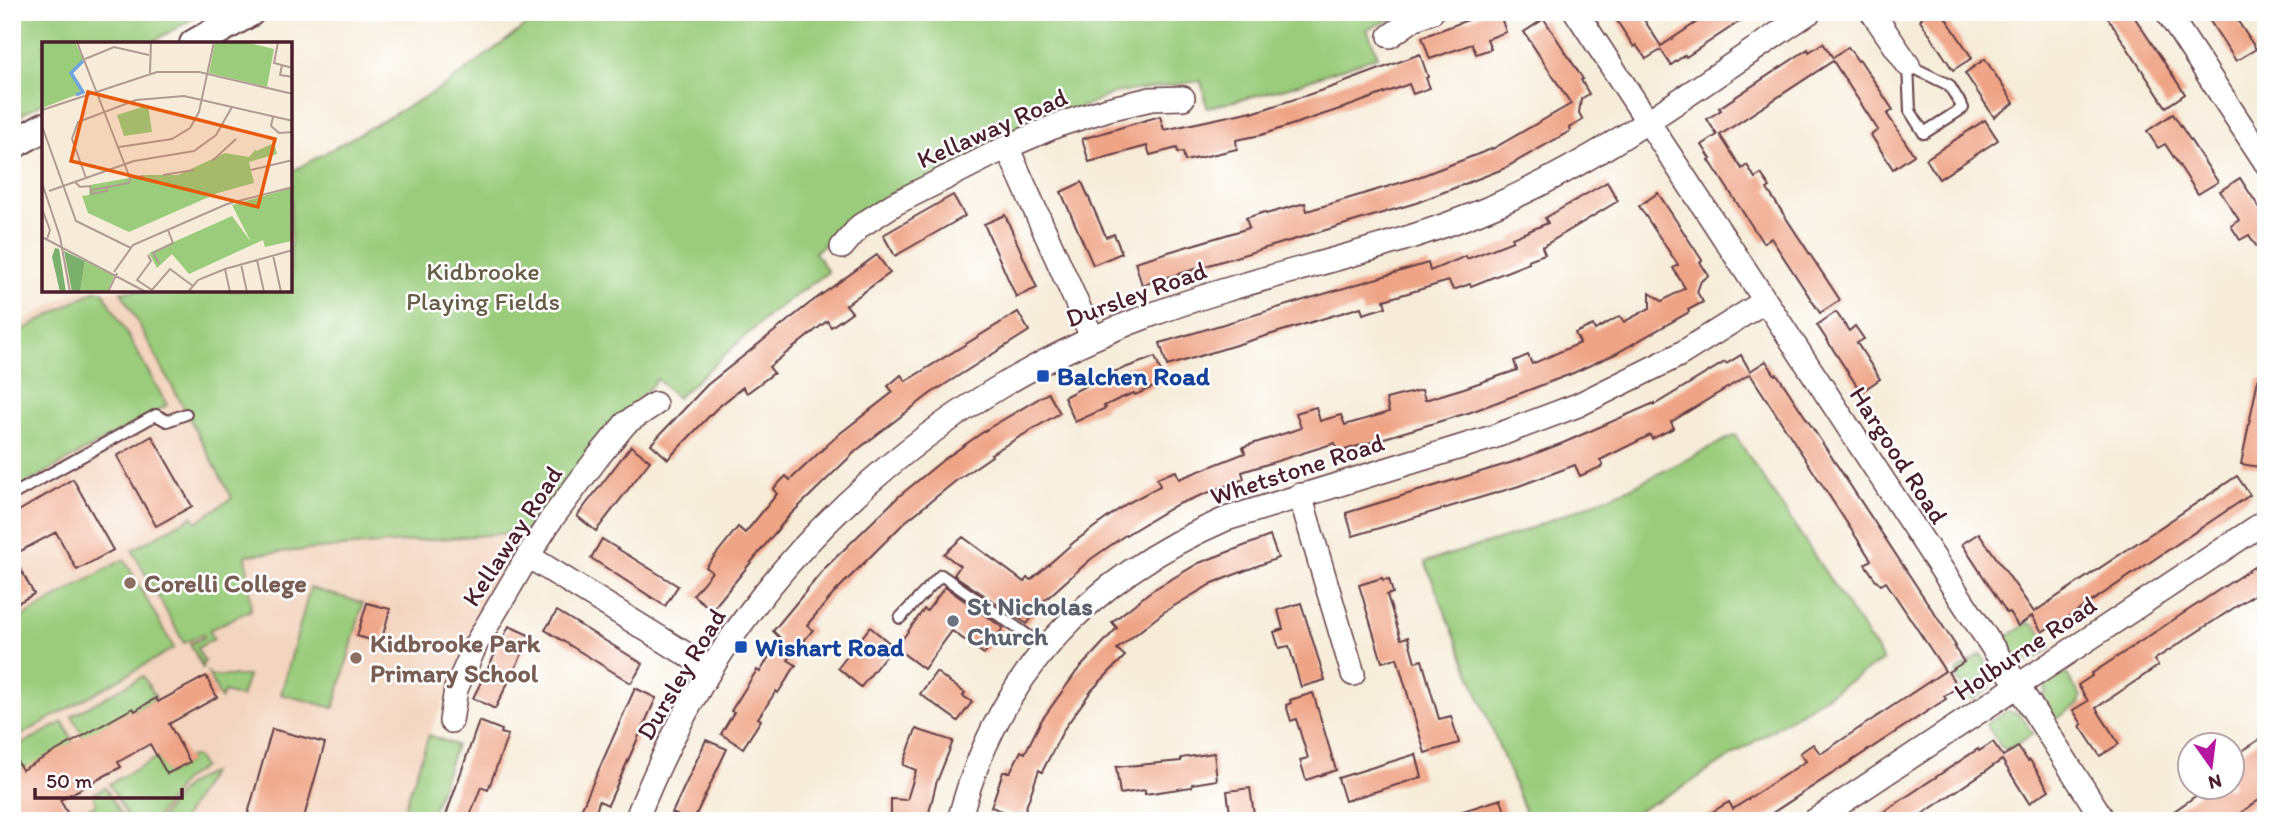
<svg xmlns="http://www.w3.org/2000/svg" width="2278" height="833" font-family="Itim,sans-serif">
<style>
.built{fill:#f3d4be}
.green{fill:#9acc7c;stroke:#727654;stroke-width:2}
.building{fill:#efa486}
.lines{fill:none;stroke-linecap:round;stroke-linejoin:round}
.service-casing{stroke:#643e45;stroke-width:14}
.minor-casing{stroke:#643e45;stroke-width:26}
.tertiary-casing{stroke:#643e45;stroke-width:32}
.service{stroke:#fff;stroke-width:10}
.minor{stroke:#fff;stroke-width:23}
.tertiary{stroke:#fff;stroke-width:28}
.transit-dot{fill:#1a4fb4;stroke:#fff;stroke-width:2.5}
.education-dot{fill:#8d6e63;stroke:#fff;stroke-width:2.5}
.worship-dot{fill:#6b7280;stroke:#fff;stroke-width:2.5}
.labels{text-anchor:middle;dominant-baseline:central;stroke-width:5;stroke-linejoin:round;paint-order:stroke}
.street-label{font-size:26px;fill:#4a1f2b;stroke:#fff}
.park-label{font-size:26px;fill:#665c47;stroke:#fff}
.transit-label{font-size:26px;font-weight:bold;fill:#164399;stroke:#fff;text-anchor:start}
.education-label{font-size:26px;font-weight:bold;fill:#785e54;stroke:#fff;text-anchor:start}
.worship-label{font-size:26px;font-weight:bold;fill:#5b616d;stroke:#fff;text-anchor:start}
.inset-river{fill:none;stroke:#70a5dd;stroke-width:3.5}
.inset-road{fill:none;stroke:#b19a93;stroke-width:2}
.view{fill:#e8590c;fill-opacity:0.15;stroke:#e8590c;stroke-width:3.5}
.inset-edge{fill:none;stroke:#4a1f2b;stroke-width:3.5}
</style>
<rect width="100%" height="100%" fill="#fff"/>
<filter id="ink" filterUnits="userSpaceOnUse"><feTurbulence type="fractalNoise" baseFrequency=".0143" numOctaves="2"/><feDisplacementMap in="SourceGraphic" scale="14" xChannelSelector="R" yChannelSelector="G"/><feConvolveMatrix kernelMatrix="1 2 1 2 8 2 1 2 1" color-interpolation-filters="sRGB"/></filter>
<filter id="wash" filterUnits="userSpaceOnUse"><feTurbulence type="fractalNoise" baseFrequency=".00686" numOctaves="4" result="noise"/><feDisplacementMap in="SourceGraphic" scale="28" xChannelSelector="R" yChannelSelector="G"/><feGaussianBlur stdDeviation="1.57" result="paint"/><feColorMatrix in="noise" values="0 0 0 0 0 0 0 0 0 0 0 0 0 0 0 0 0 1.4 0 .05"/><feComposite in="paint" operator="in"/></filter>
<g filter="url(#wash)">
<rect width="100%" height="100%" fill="#f6ecd9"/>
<path class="built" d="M77,291h44l111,207 304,33 -65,109 -42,95 -29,86h-388v-494z"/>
<g class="green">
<path d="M12,12h193l-57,32h-104v58l-32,18z"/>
<path d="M544,12h867l-44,17 11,27 -92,32 -79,20 -6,-27 -87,12 -50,22 -219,114 -30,23 13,20 -58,42 -93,84 -20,-19 -57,66 -64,86 -290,24 5,55 -42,20 5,9 -17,9 8,14 -3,1 1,6 -13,-25 14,-7 -1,-3 -19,9 -52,-93 61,-34 3,6 36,-24 -111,-207 169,-1 1,-118 155,-87z"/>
<path d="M94,291h9l64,114 -155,86v-155z"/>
<path d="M1735,435l148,225 -197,125 -66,36h-91l-104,-259 86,-26 115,-46z"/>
<path d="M124,559l50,89 -162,92v-117z"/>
<path d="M310,588l53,15 -29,105 -53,-14z"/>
<path d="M2028,623l7,2 16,23 -19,13 -14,-1 -14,-21z"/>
<path d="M1981,654l13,21 -4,13 -19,13 -15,-24 2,-7z"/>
<path d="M207,671l3,5h38l-7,21 -17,-5 -3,7z"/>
<path d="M2066,673l15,24 -2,7 -23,15 -13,-19 3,-15z"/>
<path d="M143,676l13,22 -21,13 -2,-3 -47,34 -14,-26z"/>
<path d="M2007,711l13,3 13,20 -24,15 -7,-1 -16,-24z"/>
<path d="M63,722l13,26 -50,28 -5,-9 -9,5v-23z"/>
<path d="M429,735l27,10 -27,76h-29z"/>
<path d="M191,756l5,1 7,10 -20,14 -29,40h-24l-21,-37 49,-27 10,17 21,-12 -1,-4z"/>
<path d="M211,773l-29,48h-24c16,-21 27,-41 53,-48z"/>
<path d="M105,787l20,34h-64l35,-16 -3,-11z"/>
</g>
<g id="blocks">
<g class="building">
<path d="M1489,12h10l7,20 -19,7 4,10 -15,5 -4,-10 -42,15 -8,-22z"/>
<path d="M1611,12h28l22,34 51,-34h42l-68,45 -1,-2 -14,10 -10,-15 -15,9 -10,-14 -2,2z"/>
<path d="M1918,12h24l30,46 -19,12 -33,-50 2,-2z"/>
<path d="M2104,12h27l54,82 -19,13z"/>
<path d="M2204,12h28l24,37 -20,12z"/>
<path d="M1544,19l39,60 -2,1 8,14 -8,5 -2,14 4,7 -14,8 1,3 -67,38 -87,34 -274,82 -7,-23 114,-34 -3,-10 19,-6 1,2 39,-11 2,8 109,-33 78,-30 77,-44 -47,-72z"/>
<path d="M1823,43l10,15 15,-11 10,14 2,-1 33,50 -6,4 27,41 -21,14 -22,-34 7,-5 -45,-69 -113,74 22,34 5,-4 8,13 6,-4 9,13 -3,2 73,111 -20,13 -49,-75 -8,5 -54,-83 2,-1 -9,-14 15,-10 -10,-16 14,-9 -2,-2 89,-59 1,3z"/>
<path d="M1420,54l8,23 -2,1 4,10 -17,6 -4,-10 -57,21 -91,30 -25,5 1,9 -52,12 -2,-9 -5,1 -1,-5 -27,7 -3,-9 -58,16 -7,-23 78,-23 4,14 88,-19v2l80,-26z"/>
<path d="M1985,59l29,44 -20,14 -29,-44z"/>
<path d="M2173,114l45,68 -20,12 -33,-50 -7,4 -11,-17z"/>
<path d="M1985,120l13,20 -59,39 -13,-20z"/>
<path d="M2240,178l26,40v43l-17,-26 -9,5 -9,-14 8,-6 -19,-29z"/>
<path d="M1082,182l24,55 8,-3 8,19 -29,12 -32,-73z"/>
<path d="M1607,182l11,19 -76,46 3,7 -17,6 1,3 -58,23 -1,-2 -17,6 -4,-9 -65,19 2,7 -23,7 -2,-7 -194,59 -7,-23 268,-80 2,8 36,-15 1,3 46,-18 -1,-3 36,-15 -3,-5z"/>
<path d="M1658,193l44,67 -2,2 9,14 -8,5 -4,11 6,10 -15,8 1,2 -74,42 -44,20 -100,38 -133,40 -3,-9 -93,29 2,7 -68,26 -52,31 -33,23 -47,42 -17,23 -73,-49 6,-9 -16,-12 19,-17 61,45 3,-4 4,2 43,-38 52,-38 34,-18 -3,-8 19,-7 3,8 66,-26 -2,-6 58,-19 -5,-15 20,-6 4,14 21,-6 4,10 44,-13 -3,-13 36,-9 3,10 39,-12 53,-18 -3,-9 14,-6 4,9 48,-21 -5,-10 18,-8 2,5 25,-14 4,6 26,-14v-15l12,8 23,-13 -12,-20 5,-3 -39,-59z"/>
<path d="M953,195l12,21 -70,40 -12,-21z"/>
<path d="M1005,215l32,73 -21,9 -32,-73z"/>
<path d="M877,255l13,18 -44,32 6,7 -21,15 -4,-6 -58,46 5,6 -27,20 -4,-6 -27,22 -48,50 -17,-15 56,-59 103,-82z"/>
<path d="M1018,312l11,19 -99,63 -73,56 -69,67 -76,93 -19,-15 19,-23 -6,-5 32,-40 7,6 32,-39 -4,-5 13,-13 4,4 48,-45 55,-43 -5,-6 13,-11 5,6z"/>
<path d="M1836,312l13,19 6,-5 9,13 -7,4 23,36 -19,13 -44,-67z"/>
<path d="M1741,355l9,16 16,-10 9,14 2,-1 179,272 -2,1 10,15 -16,10 10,15 -14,9 2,3 -186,122h-63l32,-19 4,7 73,-48 -6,-8 13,-9 6,8 3,1 123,-82 -59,-89 -5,3 -6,-6 -10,-15 6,-4 -121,-186 -79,48 3,6 -22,11 -2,-4 -50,25 3,6 -23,10 -5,-11 -56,21 -166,50 -7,-23 167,-51 50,-19 91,-40v2l71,-43 1,2z"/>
<path d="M1155,357l10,25 -30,13 -1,-2 -15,6 -15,7 2,2 -31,14 -11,-25 44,-23z"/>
<path d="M2258,379l8,1v88l-25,-4z"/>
<path d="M1048,393l12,20 -69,41 1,2 -35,24 -52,42 -69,69 -29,34 6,5 -25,30 8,5 -18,28 -2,-2 -9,14 -9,13 3,2 -18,28 -22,-14 13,-22 -3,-1 26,-41 3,2 20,-34 -7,-7 52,-63 73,-71 45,-37 46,-32z"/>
<path d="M152,436l40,70 -36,20 -39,-70z"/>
<path d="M631,446l19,15 -54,70 -19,-15z"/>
<path d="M2237,476l13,19 -192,129 -1,-2 -15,10 -10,-16 -14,10 -9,-14 -2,1 -45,-69 17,-11 55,79z"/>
<path d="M73,479l40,71 -36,20 -21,-38 -43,23 21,39 -22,12v-91z"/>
<path d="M1270,536l8,22 -65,25 -49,29 -47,37 8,7 -33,34 -28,39 -22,43 -3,-2 -15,43 -6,-2 -2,5 -25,-9 12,-35h7l11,-21 4,2 16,-32 36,-50 40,-43 -5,-6 39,-31 48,-28z"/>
<path d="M602,539l76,47 -13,20 -74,-48z"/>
<path d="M2266,559v28l-112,73 4,6 -62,42 23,36 -19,12 -20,-30 2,-2 -9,-14 15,-9 -10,-16 14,-9 -1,-2z"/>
<path d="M1382,578l1,2 6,-1 4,14 -6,2 14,44 7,-2 7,25 7,-2 17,59 12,-3 8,27 -34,10 -28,-95 -15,4 -23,-77z"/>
<path d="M945,587l58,41 -19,26 -32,-23 -28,38 -28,-21 28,-39 3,2z"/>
<path d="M367,603l23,6 -9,34 -24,-7z"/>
<path d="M1301,603l24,77 -24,7 -12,-41 -10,2 -5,-16 9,-3 -5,-19z"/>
<path d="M557,611l86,53 -12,19 -86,-53z"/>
<path d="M509,626l22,10 -36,73 -22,-11z"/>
<path d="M870,627l23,19 -32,41 -23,-19z"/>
<path d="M936,672l29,21 -2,3 9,6 -14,19 -38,-27z"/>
<path d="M206,676l11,21 -48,27 21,38 -23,12 -17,-30 -32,18 3,5 -61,33 12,21h-60v-69l10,18 111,-62 2,3 21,-13 2,4z"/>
<path d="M635,688l21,10 -26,58 -22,49 -9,-4 -5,20h-18z"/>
<path d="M1313,693l23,77 -30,10 -6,-20 8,-2 -12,-39 -5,2 -5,-16 5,-2 -1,-3z"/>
<path d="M479,721l23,9 -1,3 7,2 -20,55 -7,-3 -13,34h-24z"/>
<path d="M272,729l53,14 -22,78h-57z"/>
<path d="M916,729l37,12 -17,43 -9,37 -36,-4v-18l16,1 9,-30 -13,-5z"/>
<path d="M2260,739l6,9v47l-37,26h-69l47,-33h25v-30z"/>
<path d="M706,740l21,9 -34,72h-4l-17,-8z"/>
<path d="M1993,742l10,14 15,-9 10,14 2,-1 19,30 -20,13 -27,-43 -90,61h-42l108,-72 1,2z"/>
<path d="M1214,753l3,27 -25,4v3l-47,7v-4l-25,4 -4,-27 65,-6v-3z"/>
<path d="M1416,754l6,23 -77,24 -7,-23z"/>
<path d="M1250,788l5,33h-24l-4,-30z"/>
<path d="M1501,799l6,19 -9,3h-53l-1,-4z"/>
</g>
</g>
</g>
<g filter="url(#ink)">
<use href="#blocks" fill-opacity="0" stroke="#643e45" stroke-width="2"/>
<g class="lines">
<defs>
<g id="service">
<path d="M1908,65l41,20 14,23 -39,25 -14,-22z"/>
<path d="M12,495l144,-80 11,6 19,-7"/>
<path d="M900,618l41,-43 105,73"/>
</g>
<g id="minor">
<path d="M1576,12l442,674 86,135"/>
<path d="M1872,12l36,53"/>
<path d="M2167,12l99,151"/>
<path d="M1390,36l25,-18 17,-6"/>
<path d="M1007,147l85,190"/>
<path d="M842,247l18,-21 34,-22 113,-57 51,-22 50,-16 43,-10 32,-1"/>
<path d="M1300,495l53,179"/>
<path d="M528,556l182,113"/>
<path d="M451,721l5,-32 20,-45 52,-88 22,-35 48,-64 28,-34 29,-19"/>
<path d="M636,821c10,-28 23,-55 36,-82 97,-196 272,-348 476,-423 113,-43 235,-62 346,-110 113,-49 213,-126 316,-194"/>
<path d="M959,821c38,-147 130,-243 267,-302l267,-82 85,-32 101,-50 86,-54"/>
<path d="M1814,821l452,-300"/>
</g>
<g id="tertiary">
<path d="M194,44l56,-32"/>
<path d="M12,145l32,-18"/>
</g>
</defs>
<use href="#service" class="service-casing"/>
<use href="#minor" class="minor-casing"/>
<use href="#tertiary" class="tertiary-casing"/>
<use href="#service" class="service"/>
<use href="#minor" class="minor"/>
<use href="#tertiary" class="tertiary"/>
</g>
</g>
<g class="transit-dot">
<rect x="1036" y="369" width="14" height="14" rx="3.5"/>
<rect x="734" y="640" width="14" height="14" rx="3.5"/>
</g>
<g class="education-dot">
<circle cx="130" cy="583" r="7"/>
<circle cx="356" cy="658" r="7"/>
</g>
<circle class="worship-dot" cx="953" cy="621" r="7"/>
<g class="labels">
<g class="street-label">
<text transform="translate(992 128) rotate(-24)">Kellaway Road</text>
<text transform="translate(1136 294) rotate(-20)">Dursley Road</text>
<text transform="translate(1899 455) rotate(57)">Hargood Road</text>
<text transform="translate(1297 469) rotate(-18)">Whetstone Road</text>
<text transform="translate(512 536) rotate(-57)">Kellaway Road</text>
<text transform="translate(2025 648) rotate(-34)">Holburne Road</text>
<text transform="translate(681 674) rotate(-59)">Dursley Road</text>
</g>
<g class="park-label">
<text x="483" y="271">Kidbrooke<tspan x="483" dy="30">Playing Fields</tspan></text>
</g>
<g class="transit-label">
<text x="1057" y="376">Balchen Road</text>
<text x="755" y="647">Wishart Road</text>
</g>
<g class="education-label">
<text x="144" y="583">Corelli College</text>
<text x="370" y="643">Kidbrooke Park<tspan x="370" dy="30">Primary School</tspan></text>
</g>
<g class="worship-label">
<text x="967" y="606">St Nicholas<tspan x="967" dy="30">Church</tspan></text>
</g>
</g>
<g transform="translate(42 42)">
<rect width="250" height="250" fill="#f6ecd9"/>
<path d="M0,0h33l9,18 -13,15 13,17 -42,16zM173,0h30l29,7 -7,38 -58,-14zM106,63l4,27 -28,4 -7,-21zM232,101l3,11 -28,8 5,21 -36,10 -89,39 -41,-19 -6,-17 7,-1 1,-10 56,-10h32l47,-22 24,4 6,-7 -3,-5 4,6zM250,146v53l-27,6 -2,-7 -74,34 -17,-20 -15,14 -8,-15 83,-37 19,26 -19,-37zM43,219l29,15 -7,16h-27z" fill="#9acc7c"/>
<path d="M13,206l4,1 7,43h-6l-8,-35zM22,209l21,10 -5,31h-8z" fill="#7bb06c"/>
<path class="inset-river" d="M34,53l7,-3 -12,-19 12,-12"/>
<path class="inset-road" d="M35,0l53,136 14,-2M236,0l-4,21 19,5M43,17l29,-12 35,8M240,23l-2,10 13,2M108,31l1,-31M0,68l115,-38h42l94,22M231,75l-2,9 8,7 14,-1M0,84l34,95 55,27M77,105l53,-8 18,-11 9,-16 15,-70M170,119l24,-22M209,128l42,-10M121,133l31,-5M44,136l-14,-39 6,-17 58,-22 48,-4 109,25M33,140l5,5 10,-1 2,8 15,-3v-4M0,141l18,54 10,55M50,148l37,-7 1,-5M7,149l85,-30 60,-10 22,-16 16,-28M0,167l8,21 -3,9M0,195l104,55M106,213l3,6 -14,19 15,10 18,-21 23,17M231,213l8,37M215,218l7,32M117,221l-6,-10 20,-10 -5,-13M199,222l6,28M183,227l5,23M72,230l19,-27 94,-41 66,-17M66,250l9,-19M146,250l10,-12 27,-11 68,-19"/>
<path class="view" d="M46,50l187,47 -17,68 -187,-46z"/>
<rect width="250" height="250" class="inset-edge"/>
</g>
<rect width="2278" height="833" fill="none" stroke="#fff" stroke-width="42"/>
<g transform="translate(2211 766) rotate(166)"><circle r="33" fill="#ffffff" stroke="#b7a5aa" stroke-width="2"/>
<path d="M0-5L12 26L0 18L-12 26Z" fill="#b5179e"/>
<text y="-10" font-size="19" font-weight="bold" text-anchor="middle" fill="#4a1f2b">N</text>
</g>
<path d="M35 788v10h147v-10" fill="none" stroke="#4a1f2b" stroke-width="3.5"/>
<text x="46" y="788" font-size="21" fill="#4a1f2b" stroke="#ffffff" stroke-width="5" paint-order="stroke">50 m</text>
</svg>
